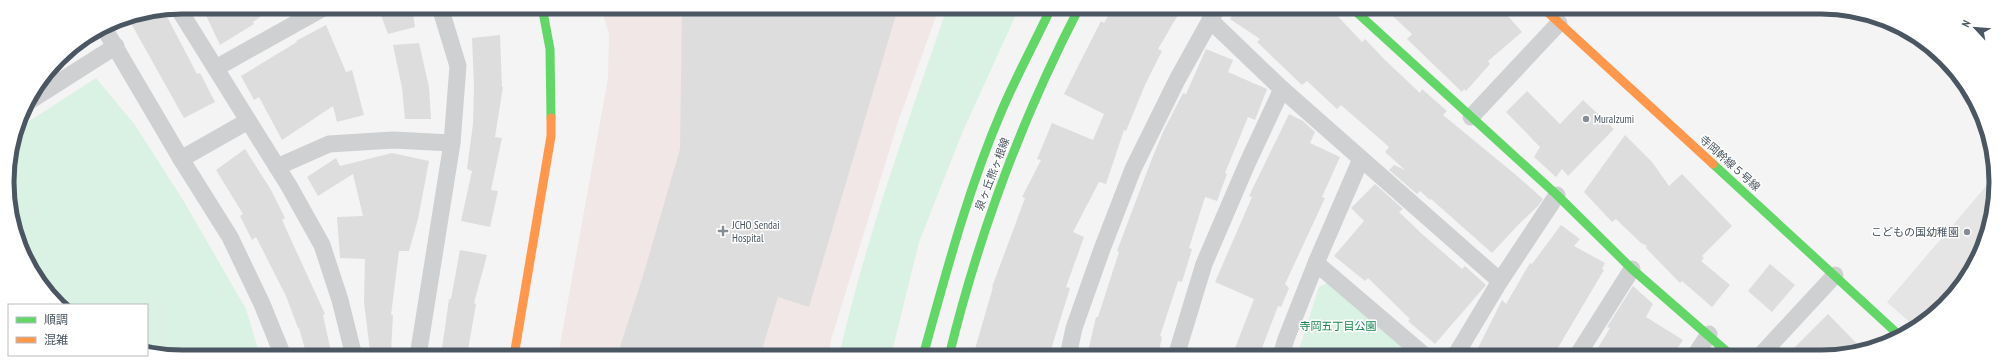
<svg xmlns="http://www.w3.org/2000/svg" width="2003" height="364" font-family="'PT Sans Narrow','Noto Sans JP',sans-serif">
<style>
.education{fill:#e6e5e6}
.medical{fill:#f1e7e6}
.green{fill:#d9f2e3}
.building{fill:#ddddde}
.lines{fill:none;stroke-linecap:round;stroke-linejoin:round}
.street{stroke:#ced0d2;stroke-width:17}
.fast{stroke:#63d668;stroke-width:9}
.slow{stroke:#ff974d;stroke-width:9}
.poi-dot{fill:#868d94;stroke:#fff;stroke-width:1.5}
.labels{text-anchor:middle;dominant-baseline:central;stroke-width:3;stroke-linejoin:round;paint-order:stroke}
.poi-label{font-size:11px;fill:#4a5661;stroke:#fff;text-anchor:start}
.street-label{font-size:11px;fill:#4a5661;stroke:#fff}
.park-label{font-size:11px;fill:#17864f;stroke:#fff}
.rim{fill:none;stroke:#4a5661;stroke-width:5}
</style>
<rect width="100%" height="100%" fill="#f4f4f4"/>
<path class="education" d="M1993,178l2,27 -17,54 -33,47 -31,20 -27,-24z"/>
<path class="medical" d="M601,7l338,1 -41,114 -67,218 -3,16h-270l50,-278 1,-44z"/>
<g class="green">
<path d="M947,8h72l-56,123 -44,111 -28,114h-52c27,-119 69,-234 108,-348z"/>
<path d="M96,78l39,47 48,75 63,109 14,47h-101l-12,-5v-46h-87l-10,-8 -34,-59 -9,-67 10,-42z"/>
<path d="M1327,283l92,73h-122l22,-69z"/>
</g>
<g class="building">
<path d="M202,7h72l-21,15 1,2 -34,21z"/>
<path d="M378,7h34l3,20 -27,7z"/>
<path d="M682,7l216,1 -89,299 -31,-10 -18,59h-143l26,-80 37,-127z"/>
<path d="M1113,8h50l15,7 -20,34 4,2 -17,34 -19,46 -2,-1 -18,54 -7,-2 -26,50 11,5 -18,50 4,1 -21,68h-76l20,-69h-1l33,-89 -3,-1 19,-37 -4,-1 15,-36 41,17 11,-26 -40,-20 37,-73 3,2z"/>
<path d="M1237,8h93l32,34 3,-3 20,21 35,33 2,-4 25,22 -4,4 73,60 27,24 -5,7 -19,18 -27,29 -61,-54 -1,1 -10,-9 -3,3 -28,-24 5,-5 11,5 -20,-18 4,-5 -48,-42 -4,4 -30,-28 -5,4 -45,-43 3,-3 -30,-20z"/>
<path d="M1384,8h117l21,24 -34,29 2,3 -24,27 -2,-2 -2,3 -55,-53 5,-5z"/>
<path d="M164,11l33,63 3,-1 15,29 -31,16 -56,-100z"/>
<path d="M326,25l20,47 6,-2 12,45 -27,7 -4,-16 -51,34 -23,-43 -5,3 -13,-24 56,-34 -1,-1z"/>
<path d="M500,35l2,52h1l-8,50 7,1 -11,52 7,1 -8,36 -29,-6 11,-50 -5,-2 6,-45 1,-38 -2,-48z"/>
<path d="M419,43l10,44 2,32h-26l-3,-31 -9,-43z"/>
<path d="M1206,49l27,11 -5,12 39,17 -12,31 -7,-3 -23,56 2,1 -10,27 -12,-4 -16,51 3,1 -10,33 -4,-1 -18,55 2,1 -4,19h-71l9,-39h2l21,-65 -2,-1 34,-90 12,-29 20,-39 3,1z"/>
<path d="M1527,91l33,33 23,-24 31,29 -46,47 -6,-7 -6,8 -22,-20 6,-10 -34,-35z"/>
<path d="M1289,114l14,7 12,11 -5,11 30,14 -18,40 3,1 -40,86 4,4 -8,19 -3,-1 -19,50h-27l22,-57 -39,-17 37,-85 -3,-1z"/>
<path d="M1625,135l27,27 17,24 13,-12 50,52 -30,30 2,2 -3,3 29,24 -18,22 -30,-26 -2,2 -34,-35 1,-2 -6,-3 -25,-24 -4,3 -28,-30z"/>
<path d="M245,149l26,41 14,28 -3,2 43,94 -2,1 9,41h-25l-8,-28h-1l-12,-32 -30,-59 -4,3 -12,-24 3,-2 -27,-44z"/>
<path d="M392,153l37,8 -11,58 -9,32h-10l-8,64h2l-2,37 -21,-1 -6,-49 1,-43 -25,-1 -3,-41 26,-1 -10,-42 -35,22 -11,-19 29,-19 4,8z"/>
<path d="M1375,184l28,25 -4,3 22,21 41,36 3,-3 21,19 -51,59 -27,-23 2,-2 -42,-41 -3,3 -31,-25 30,-35 -13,-13z"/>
<path d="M1561,225l19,14 -6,7 31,17 -3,6 2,1 -51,86h-79l28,-56 4,4 24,-41 2,1z"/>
<path d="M460,250l27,5 -13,48 2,1 -9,52h-26l8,-57h2z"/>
<path d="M1770,264l25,21 -23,27 -24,-21z"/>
<path d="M1633,286l20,18 -7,13 37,23 -11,16h-79l17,-28 -3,-1z"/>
<path d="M1828,314l35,36 -30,7h-48z"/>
</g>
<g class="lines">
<g class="street">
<path d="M178,8l111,178 33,59 18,55 14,56"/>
<path d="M1210,20l72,69 218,192"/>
<path d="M104,28l77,131 49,78 32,67 21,52"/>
<path d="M216,68l109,-61"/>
<path d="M31,100l85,-54"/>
<path d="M1471,117l88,-94"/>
<path d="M181,159l67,-38"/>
<path d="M277,167l52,-23 64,-4 59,3"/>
<path d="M1316,263l109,93"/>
<path d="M418,356l34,-213 6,-77 -18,-59"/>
<path d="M1068,356l6,-28 28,-79 31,-80 44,-89 40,-72"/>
<path d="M1176,356l28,-92 43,-100 35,-75"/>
<path d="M1281,356l5,-17 30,-76 45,-104"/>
<path d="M1455,356l45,-75 57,-86"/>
<path d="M1577,356l55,-87"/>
<path d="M1694,357l15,-23"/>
<path d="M1759,357l76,-82"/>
</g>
<g class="fast">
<path d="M542,7l8,42 1,69"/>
<path d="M1352,8l205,187 75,74 101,88"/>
<path d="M1713,164l187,172"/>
<path d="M923,356c23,-83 45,-167 79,-246 15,-35 33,-68 49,-102"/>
<path d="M949,356c30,-123 72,-236 130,-348"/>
</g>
<g class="slow">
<path d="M1543,8l170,156"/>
<path d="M514,356l37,-220v-18"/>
</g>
</g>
<g class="poi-dot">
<circle cx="1586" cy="119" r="4"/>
<path d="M721 225h4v4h4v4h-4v4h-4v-4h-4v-4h4z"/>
<circle cx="1967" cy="232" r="4"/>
</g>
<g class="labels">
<g class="poi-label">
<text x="1594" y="119">MuraIzumi</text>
<text x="732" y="225">JCHO Sendai<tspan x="732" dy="13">Hospital</tspan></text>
<text x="1959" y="232" text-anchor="end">こどもの国幼稚園</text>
</g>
<g class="street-label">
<text transform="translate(1730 163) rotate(42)">寺岡幹線５号線</text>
<text transform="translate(992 174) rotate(-69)">泉ヶ丘熊ヶ根線</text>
</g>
<g class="park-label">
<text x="1338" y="326">寺岡五丁目公園</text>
</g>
</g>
<path d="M0 0H2003V364H0ZM182 14H1821A168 168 0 0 1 1989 182V182A168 168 0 0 1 1821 350H182A168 168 0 0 1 14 182V182A168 168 0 0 1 182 14Z" fill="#fff" fill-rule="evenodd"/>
<path class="rim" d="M182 14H1821A168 168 0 0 1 1989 182V182A168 168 0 0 1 1821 350H182A168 168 0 0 1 14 182V182A168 168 0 0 1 182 14Z"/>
<rect x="8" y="304" width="140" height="52" fill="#ffffff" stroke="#b7bbc0"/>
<rect x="16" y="317" width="20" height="6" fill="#63d668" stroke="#b7bbc0"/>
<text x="44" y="324" font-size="12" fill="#4a5661">順調</text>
<rect x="16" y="337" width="20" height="6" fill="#ff974d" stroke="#b7bbc0"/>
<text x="44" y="344" font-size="12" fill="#4a5661">混雑</text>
<g transform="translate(1975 28) rotate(296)" stroke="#ffffff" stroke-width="3" paint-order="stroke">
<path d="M0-3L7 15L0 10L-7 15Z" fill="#4a5661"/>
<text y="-6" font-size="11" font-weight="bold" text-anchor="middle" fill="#4a5661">N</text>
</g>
</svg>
